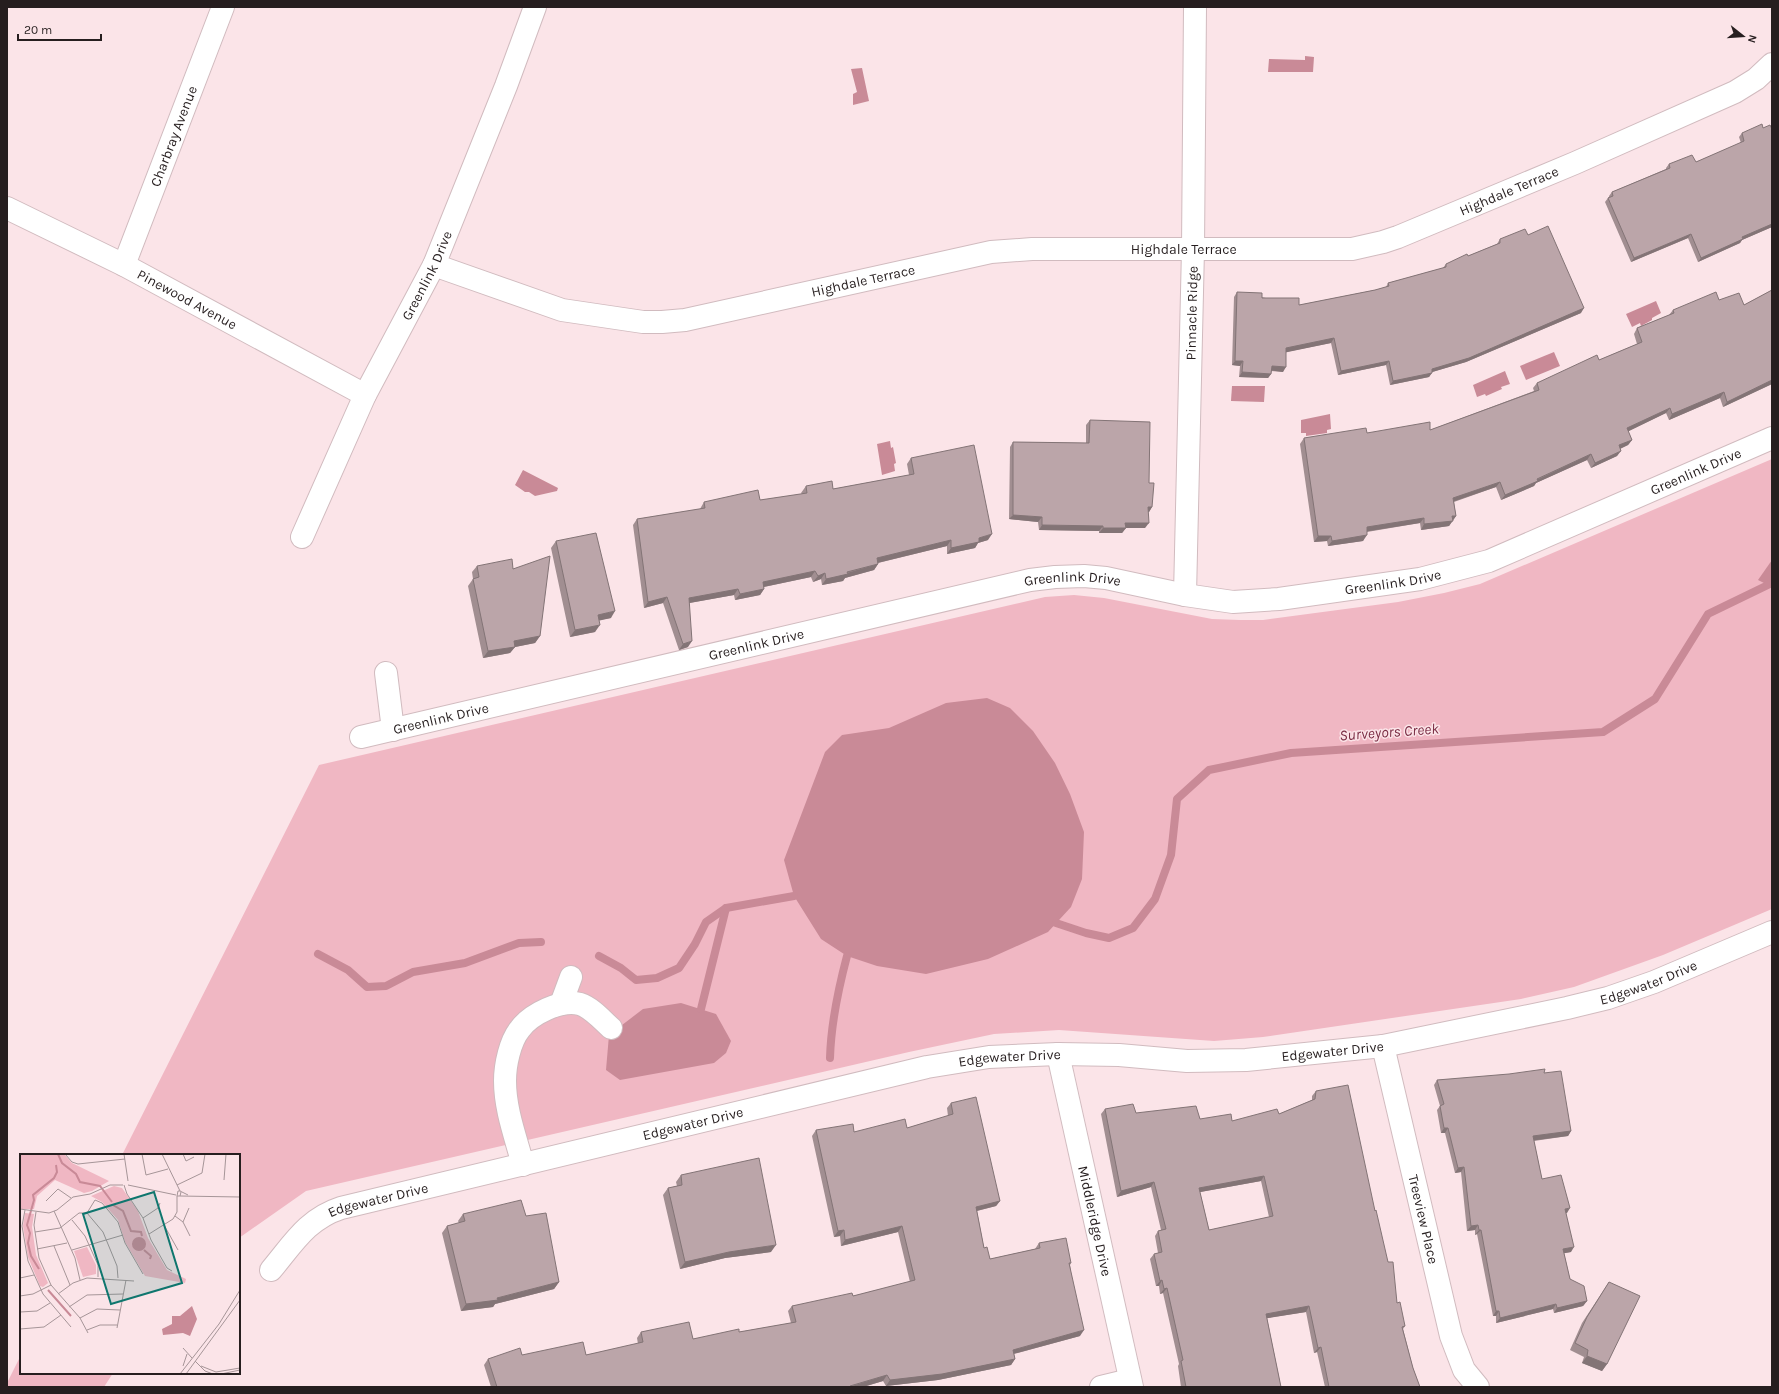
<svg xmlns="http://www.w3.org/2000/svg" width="1779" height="1394" font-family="Karla,sans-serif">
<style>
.green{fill:#f0b7c3}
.water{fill:#c98a97}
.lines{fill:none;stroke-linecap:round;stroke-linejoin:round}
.stream{stroke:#c98a97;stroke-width:8}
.minor-casing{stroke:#d1bbbf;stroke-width:24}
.minor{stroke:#fff;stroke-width:22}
.wall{fill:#a18e91;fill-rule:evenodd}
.shaded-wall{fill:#837476}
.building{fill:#bba5a9;stroke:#837476;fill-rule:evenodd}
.labels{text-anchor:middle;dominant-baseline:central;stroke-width:3;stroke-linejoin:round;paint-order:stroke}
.street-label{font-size:14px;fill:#261e1f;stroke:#fbe4e8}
.water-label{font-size:15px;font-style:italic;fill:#7b2e45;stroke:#fbe4e8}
.inset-river{fill:none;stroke:#c98a97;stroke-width:2}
.inset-road{fill:none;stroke:#a69598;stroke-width:1}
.view{fill:#0f766e;fill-opacity:0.15;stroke:#0f766e;stroke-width:2}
.inset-edge{fill:none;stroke:#261e1f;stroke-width:2}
</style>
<rect width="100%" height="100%" fill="#fbe4e8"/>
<g class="green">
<path d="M1772,459v450l-109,46 -89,32 -53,12 -258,38 -49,4 -155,-11 -65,4 -85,18 -603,139 -67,47v-83h-117l197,-390 726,-168 29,-2 30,3 108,21 28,1h23l135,-18 46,-9 36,-9z"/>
<path d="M21,1355v18h92l-9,14h-97v-4z"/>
</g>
<g class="water">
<path d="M1305,56l9,1 -1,15h-45l1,-13 36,1z"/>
<path d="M862,68l7,33 -16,4v-11l4,-2 -6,-23z"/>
<path d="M1656,301l5,12 -9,5v2l-11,6 -1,-3 -8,4 -6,-13z"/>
<path d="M1554,352l6,14 -34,14 -6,-14z"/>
<path d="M1505,371l5,13 -9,3 1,2 -16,7 -1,-2 -8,3 -4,-12z"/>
<path d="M1232,386h33l-1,16 -33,-1z"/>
<path d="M1330,414l1,15 -4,1v3l-21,3v-3h-5v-13z"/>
<path d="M890,441l1,7 2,-1 3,16 -2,1 1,7 -13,4 -5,-31z"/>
<path d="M523,470l35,18 -1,3 -22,5 -6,-4h-4l-10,-7z"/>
<path d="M1772,560v27l-14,-7z"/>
<path d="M987,698l23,10 23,23 22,32 15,31 14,38 -2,47 -11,28 -23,25 -60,27 -62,15 -49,-8 -30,-10 -26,-17 -27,-43 -10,-36 41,-108 17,-17 47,-7 57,-25z"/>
<path d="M681,1003l35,11 15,27 -5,12 -12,10 -94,17 -14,-10 3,-35 34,-26z"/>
</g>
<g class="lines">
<g class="stream">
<path d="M1056,923l30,10 23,5 24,-10 22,-29 16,-44 6,-56 32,-29 82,-17 312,-21 52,-33 53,-85 64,-31"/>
<path d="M318,954l30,16 19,17 19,-1 27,-14 52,-9 54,-20 22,-1"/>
<path d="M599,956l22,12 15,12 21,-2 22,-10 16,-24 11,-22 20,-14 68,-12"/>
<path d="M701,1009l25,-101"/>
<path d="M830,1058c1,-36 8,-68 17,-102"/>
</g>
<defs>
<g id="minor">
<path id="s1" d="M7,208l117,57 241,130"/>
<path id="s2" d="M124,265l99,-258"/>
<path id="s3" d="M434,265l128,45 81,12h19l23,-2 306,-68 41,-3h320l31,-7 15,-5 177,-74 160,-71 21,-13 16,-15"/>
<path id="s4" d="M302,537l63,-142 69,-130 72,-179 29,-79"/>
<path id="s5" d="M1185,595l8,-346 2,-242"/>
<path d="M386,673l7,57"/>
<path id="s6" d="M361,737l669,-157 25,-3 29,-1 22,2 79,17 48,7 46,-3 141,-20 69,-18 283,-123"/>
<path d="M561,1004l10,-27"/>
<path id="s7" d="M1383,1046l68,290 13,34 14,17"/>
<path id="s8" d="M1058,1054l74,333"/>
<path d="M523,1165c-7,-27 -18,-55 -18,-84 0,-16 5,-40 15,-52 11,-15 41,-30 60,-25 12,4 22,16 31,24"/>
<path id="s9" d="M271,1270c22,-26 36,-51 70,-62l586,-141 62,-10 69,-3 61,1 68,6 59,-1 137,-14 184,-38 41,-10 46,-16 118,-50"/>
<path d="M1101,1387l29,-7"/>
</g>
</defs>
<use href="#minor" class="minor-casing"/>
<use href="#minor" class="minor"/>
</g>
<g class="wall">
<path d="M1763,128l9,1v98l-30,13 -2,3 -42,19 -10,-24 -57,24 -26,-60 3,-4 1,-1v-1l3,-4 54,-23v-1l3,-4 27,-2 45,-19 -2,-6 3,-4z"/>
<path d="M1528,235l53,78 -115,49 -34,10 -3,5 -39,8 -4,-20 -48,10 -7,-32 -45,9 -3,20 -12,-1v3l-3,4 -29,-1 1,-11 -8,-1 2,-68 3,-5 62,13 76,-15 11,-3 2,-4 55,-15 3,-4 22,-8 29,-12 3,-5z"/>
<path d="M1772,290v94l-49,23 -3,-9 -51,22 -3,-7 -38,18 4,9 -4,5 -8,4 -3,7 -26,12 -4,-8 -51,23 -2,3 -33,14 -5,-13 -42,15 2,14 -7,10 -28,4 -1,-7 -53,9 -4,9 -35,5 -1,-5 -13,1 -14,-98 4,-6 63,-5 63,-3 104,-39 -1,-3 4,-5 62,-23 38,-16 -3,-10 3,-6 32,-13 4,-5 46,-10 25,5z"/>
<path d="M1090,420l59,63 3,24 -3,5h-1l-3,16h-19l-4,5h-23v-2l-60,-1 -1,-8 -29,-3 1,-72 3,-5 73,1v-18z"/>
<path d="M911,458l77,82 -10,3 -3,5 -28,6v-8l-69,17v1l-4,6 -29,8 -2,3 -21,4 -1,-6 -8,3 -2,-5 -47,10v2l-4,6 -25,5 -1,-5 -45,8 -1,44 -9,3 -16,-47 -19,5 -11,-83 4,-6 63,-10 4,-7 56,-2 42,-6 -1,-1 5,-7 27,3 76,-14 -2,-11z"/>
<path d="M556,541l55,77 -12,2 -4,12 -25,5 -19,-89z"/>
<path d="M477,566l36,3 27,67 -5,7 -20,4 -5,6 -27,5 -15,-72 5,-7 -1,-7z"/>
<path d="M1544,1073l27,58 -3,5 -34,5 8,38 25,34h-1l5,39 -7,1 6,26 17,22 -4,5 -29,7 -1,-4 -57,14v-7h-3l-16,-82 -2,1v-5l-8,1 -6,-59 -6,1 -10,-40h-4l-4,-23 3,-4 -6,-21 3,-5z"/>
<path d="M1316,1091l59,120 22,92 8,23 -2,3 10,39 7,19h-95l-8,-35 -3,1 -8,-41 -39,6 14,69h-100l-3,-21 1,-2 -16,-71 -3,1 -1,-8h-3l-6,-27 4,-5 4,-1 -3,-17 3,-5 3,-1 -10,-43 -34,10 -16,-83 4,-5 31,4 64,6 32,2 47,-7 33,-14v-4zM1261,1181l8,36 -60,13 -9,-38z"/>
<path d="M951,1103l49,98 -4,5 -19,5 7,37 6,11 45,-10 4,-6 32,20 -1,2 10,71 -66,18 1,5 -4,6 -73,15 -52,6 -3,-5 -20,6h-372l-7,-22 4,-6 34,-4h64l52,-11 -1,-6 4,-6 52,7 46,-7 52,-9 -3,-12 4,-5 61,-10 57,-14 -12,-50 -57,14 -1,-10 -6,1 -22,-101 4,-6 38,2 53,-4 41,-12 -1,-8z"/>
<path d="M681,1175l90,77 -46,6 -45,11 -17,-74 5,-7 9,-2 -1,-4z"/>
<path d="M463,1214l63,2 33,66 -5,7 -59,15 -2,3 -32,4 -19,-78 5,-7 12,-3 -1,-2z"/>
<path d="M1609,1282l-2,82 -5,7 -20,-8 2,-6 -14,-7 12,-27z"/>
</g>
<g class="shaded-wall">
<path d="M1772,224v3l-30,13 -2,3 -42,19 3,-4 41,-21z"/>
<path d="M1691,234l-3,4 -57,24 3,-4z"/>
<path d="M1584,308l-3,5 -115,49 -37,11 3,-4z"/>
<path d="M1334,338l-3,5 -48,10 3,-5z"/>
<path d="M1235,361h8l-3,5 -8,-1z"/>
<path d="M1389,361l-3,4 -48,10 3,-4z"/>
<path d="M1272,366l14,1 -3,5 -14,-2z"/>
<path d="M1242,372l29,2 -3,4 -29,-1z"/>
<path d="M1432,373l-3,4 -39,8 3,-4z"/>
<path d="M1772,380v4l-49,23 4,-5z"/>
<path d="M1724,392l-4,6 -51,22 3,-6z"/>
<path d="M1670,408l-4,5 -43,21 4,-6z"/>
<path d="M1632,440l-4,5 -13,6 4,-6z"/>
<path d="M1621,451l-4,5 -26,12 4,-5z"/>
<path d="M1591,454l-4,6 -51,23 -2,3 -33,14 4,-5z"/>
<path d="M1500,482l-4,5 -47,16 4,-5z"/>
<path d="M1148,507h4l-3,5h-4z"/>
<path d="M1013,515l29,2 -4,5 -29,-3z"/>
<path d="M1452,516h4l-7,10 -28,4 3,-6z"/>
<path d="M1424,518l-4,5 -57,9 4,-5z"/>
<path d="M1125,523h24l-4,5h-23z"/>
<path d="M1042,525l61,1 -4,5 -60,-1z"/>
<path d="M1103,528h23l-4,5h-23z"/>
<path d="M992,534l-4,6 -10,3 -3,5 -28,6 4,-6 28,-10z"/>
<path d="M1367,535l-4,6 -35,5 4,-5z"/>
<path d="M1318,536h13l-4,5 -13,1z"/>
<path d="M951,540l-4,6 -74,18 4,-6z"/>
<path d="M878,564l-4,6 -29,8 -2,3 -21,4 4,-6z"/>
<path d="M815,571l-4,6 -53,11 5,-6z"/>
<path d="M825,573l-4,6 -8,3 5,-6z"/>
<path d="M738,589l-4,6 -50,9 5,-6z"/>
<path d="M764,589l-4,6 -25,5 5,-6z"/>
<path d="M667,597l-4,6 -19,5 4,-6z"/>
<path d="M615,611l-4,7 -18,4 5,-7z"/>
<path d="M600,625l-5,7 -25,5 5,-7z"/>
<path d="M540,636l-5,7 -20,4 -5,6 -27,5 5,-7 26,-10z"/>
<path d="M692,641l-4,6 -9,3 4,-6z"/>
<path d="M1444,1128h4l-3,5h-4z"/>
<path d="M1571,1131l-3,5 -39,5 4,-5z"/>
<path d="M1464,1167l-3,5 -6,1 3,-5z"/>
<path d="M1264,1176l-3,5 -66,12 4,-5z"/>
<path d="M1154,1182l-3,5 -34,10 4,-6z"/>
<path d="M1000,1201l-4,5 -24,6 4,-5z"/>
<path d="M1570,1208l-3,5 -5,1 3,-5z"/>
<path d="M1478,1225l-3,5 -8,1 4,-5z"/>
<path d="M902,1226l-4,6 -57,14 4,-6z"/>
<path d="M844,1230l-4,6 -6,1 4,-6z"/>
<path d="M1479,1230h2l-4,4 -2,1z"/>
<path d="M776,1245l-5,7 -46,6 -45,11 5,-7 44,-10z"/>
<path d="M1574,1247l-3,5 -11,2 3,-5z"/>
<path d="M1162,1280l-3,6h-3l4,-5z"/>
<path d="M559,1282l-5,7 -59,15 -2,3 -32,4 5,-7 31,-6z"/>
<path d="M1167,1288l-4,5 -3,1 4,-5z"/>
<path d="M1587,1301l-4,5 -29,7 3,-5z"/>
<path d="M1556,1304l-3,5 -57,14 4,-5z"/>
<path d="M1309,1306l-3,6 -44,7 4,-5z"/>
<path d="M1496,1311h3l-3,5h-3z"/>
<path d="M1084,1330l-4,6 -71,19 4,-5z"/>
<path d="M1321,1347l-4,5 -3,1 4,-5z"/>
<path d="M1587,1356l20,8 -5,7 -20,-8z"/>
<path d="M1015,1359l-4,6 -73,15 -52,6 4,-6z"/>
<path d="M887,1375l-4,6 -20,6h-14z"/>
</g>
<g class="building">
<path d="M1762,124l1,4 7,-3 2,4v95l-30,13 1,2 -42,19 -10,-24 -57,24 -26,-60 5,-2 -1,-4 58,-24 -1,-4 23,-9 4,7 48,-21 -2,-8z"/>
<path d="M1548,226l36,82 -115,50 -37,11v4l-39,8 -4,-20 -48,10 -7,-33 -48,10v19l-14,-1 -1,8 -29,-2 1,-11h-8l2,-69 25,1v5h37v7l76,-15 14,-4 -1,-3 58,-16v-3l21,-10 1,2 32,-13v-4l25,-10 3,6z"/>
<path d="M1772,290v90l-45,22 -3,-10 -52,22 -2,-6 -43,20 5,12 -13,5 2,6 -26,12 -4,-9 -54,25 1,2 -33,14 -5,-13 -47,16 3,18h-4l1,5 -29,3v-6l-57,9v8l-35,6 -1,-5h-13l-14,-98 62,-10 1,5 63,-11v8l109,-40 -2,-7 60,-28 2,5 43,-18 -5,-14 37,-15 -1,-3 43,-18 3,8 20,-7 5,12z"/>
<path d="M1090,420l60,2 -1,61h5l-2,24h-4l1,16h-24l1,5h-23v-2l-61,-1v-8l-29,-2v-73l76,1z"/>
<path d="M974,445l18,89 -13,4v4l-28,6v-8l-74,18 1,6 -31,8 1,2 -22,5 -1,-6 -7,3 -3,-5 -52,11 1,7 -24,5 -2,-5 -49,9 3,43 -9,3 -16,-47 -19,5 -11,-83 68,-11 -1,-6 54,-12 2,10 47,-7 -1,-7 26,-5 1,8 81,-15 -3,-16z"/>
<path d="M596,533l19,78 -17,4 2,10 -25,5 -19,-89z"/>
<path d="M550,556l-10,80 -26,5 1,6 -27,4 -15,-72 6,-2 -2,-11 35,-7 1,10z"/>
<path d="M1545,1069l-1,4 17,-2 10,60 -38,5 9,43 19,-4 9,33 -5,1 9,38 -11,2 7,30 14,7 3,15 -30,7 -1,-4 -56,14 -1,-7h-3l-15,-81h-2l-1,-5 -7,1 -7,-59 -6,1 -10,-40h-4l-4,-22 4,-2 -7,-24 72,-6z"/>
<path d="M1348,1085l27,126 1,-1 12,52h5l4,41 3,-1 5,24 -3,1 11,41 7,19h-91l-8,-40 -3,1 -9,-42 -43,8 15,73h-95l-5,-26 2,-1 -16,-72 -3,1 -2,-9 -2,1 -6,-27 8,-2 -4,-21 8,-2 -12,-47 -33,9 -16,-82 28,-5 3,9 60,-7 4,13 31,-5 1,7 45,-12 2,5 36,-15 1,-8zM1264,1176l9,40 -64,14 -10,-42z"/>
<path d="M976,1097l24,104 -24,6 8,41 3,-1 3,12 50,-11 -1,-5 27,-5 5,25h-2l15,67 -71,20 2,9 -73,15 -52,6 -3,-5 -37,11v1h-353l-9,-28 32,-11 2,7 61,-13 3,13 57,-13 -2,-10 48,-10 4,17 46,-10v3l57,-10 -4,-16 60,-13 1,3 62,-16 -13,-54 -57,14 -1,-10 -6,1 -22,-101 37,-6 1,8 51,-13 2,9 46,-14 -2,-11z"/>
<path d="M759,1158l17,87 -47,7 -44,10 -17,-74 14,-3 -1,-10z"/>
<path d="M521,1200l5,16 20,-3 13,69 -62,16 1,2 -32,4 -19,-78 18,-5 -2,-7z"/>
<path d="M1609,1282l31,14 -33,68 -20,-8 1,-6 -13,-7 12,-26z"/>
</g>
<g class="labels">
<g class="street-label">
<text stroke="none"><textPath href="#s2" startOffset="138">Charbray Avenue</textPath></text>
<text stroke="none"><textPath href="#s3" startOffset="1102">Highdale Terrace</textPath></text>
<text stroke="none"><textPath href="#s3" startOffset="766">Highdale Terrace</textPath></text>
<text stroke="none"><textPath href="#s4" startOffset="290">Greenlink Drive</textPath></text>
<text stroke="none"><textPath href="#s3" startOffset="442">Highdale Terrace</textPath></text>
<text stroke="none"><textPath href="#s1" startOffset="202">Pinewood Avenue</textPath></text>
<text stroke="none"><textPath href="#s5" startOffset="282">Pinnacle Ridge</textPath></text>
<text stroke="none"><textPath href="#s6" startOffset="1378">Greenlink Drive</textPath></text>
<text stroke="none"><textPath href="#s6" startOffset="1054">Greenlink Drive</textPath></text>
<text stroke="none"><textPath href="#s6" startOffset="730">Greenlink Drive</textPath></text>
<text stroke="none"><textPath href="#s6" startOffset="406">Greenlink Drive</textPath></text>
<text stroke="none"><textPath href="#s6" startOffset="82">Greenlink Drive</textPath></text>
<text stroke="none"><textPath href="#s9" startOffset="1429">Edgewater Drive</textPath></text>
<text stroke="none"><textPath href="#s9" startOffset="1105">Edgewater Drive</textPath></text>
<text stroke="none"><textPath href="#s9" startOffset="781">Edgewater Drive</textPath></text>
<text stroke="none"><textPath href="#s9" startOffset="457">Edgewater Drive</textPath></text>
<text stroke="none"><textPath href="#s9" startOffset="133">Edgewater Drive</textPath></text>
<text stroke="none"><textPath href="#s7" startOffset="178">Treeview Place</textPath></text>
<text stroke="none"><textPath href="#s8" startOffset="171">Middleridge Drive</textPath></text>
</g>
<g class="water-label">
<text transform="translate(1389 732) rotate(-4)">Surveyors Creek</text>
</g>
</g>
<g transform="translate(20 1154)">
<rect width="220" height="220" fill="#fbe4e8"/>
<path d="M0,0h44l8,9 37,18 -17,10 -8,2 -29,-13 -18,16 -3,13h-12l-2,-1zM94,32l8,2 16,23 10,27 19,32 19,9 -1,4 -40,-7 -20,-34 -7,-22 -16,-18 -11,-6zM5,59l9,1 -2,13 4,28 12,28 -5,4 -3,-1 -12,-29 -5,-31zM67,93l9,18v9l-13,3 -9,-26z" fill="#f0b7c3"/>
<path d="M112 90a7 7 0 1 1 14 0a7 7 0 1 1-14 0ZM172,152l5,13 -7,17 -7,-3 -20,2 -1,-6 10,-5v-8h8z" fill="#c98a97"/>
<path class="inset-river" d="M38,0l4,9 14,11 4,8 20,4 12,16M93,51l10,6 8,20 10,1 1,4M124,96l7,6 -1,3M19,115l-8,-13 -3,-13 2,-10 -3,-8 7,-25 -1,-5 21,-17 3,-6 -1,-7M28,136l23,26"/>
<path class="inset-road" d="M45,0l7,8 6,2 47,-5M104,0l4,27M122,0l4,21 22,-6M142,0l18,37M163,0l3,7 8,-4M204,26l2,-26M104,31l3,9 16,24 8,22 16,28 5,3M108,31l48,10M157,31l25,-12 3,-19M161,38l-1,4h-3l1,-5h2l8,4M160,42l60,1M26,47l12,-12 13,9M0,55l29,4 8,-3 16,-13 17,-3 20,-9h13M5,56l-3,16 6,35 15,33 28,33M34,57l21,47 5,22M16,58l-2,13 5,33 12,27 29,33 8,15M67,59l8,-13 7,3 16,19 7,21 18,31M155,62l8,6 7,14M123,64l15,-10 2,-5M52,66l13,16 13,29v12M163,68l6,-14M144,71l14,25M15,78l25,-4 19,-15h8l16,19 14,34 1,12M129,80l24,-15 4,-7v-16M34,92l16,39M17,95l30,-6M52,96l51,-15M0,124l14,-3M38,140l15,-11 14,-5 47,3M0,142l13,-2 18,-9M49,153l18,-12 36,-1M0,158l17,-1 13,-8M60,164l17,-9 23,1M97,174l9,-48M0,175l24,-2 17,-12M67,176l13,-5h17M163,194l9,10M175,207l10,10 8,3M163,212l4,-12M181,212l15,6 24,-4M160,220l39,-50 21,-34M166,220l54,-74M201,220l19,-4"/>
<path class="view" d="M134,38l28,91 -71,21 -28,-90z"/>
<rect width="220" height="220" class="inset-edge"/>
</g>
<rect width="1779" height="1394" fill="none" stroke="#261e1f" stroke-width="16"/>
<g transform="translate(1743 36) rotate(107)" stroke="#fbe4e8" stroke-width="3" paint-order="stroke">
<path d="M0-3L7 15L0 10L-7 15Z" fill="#261e1f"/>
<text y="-6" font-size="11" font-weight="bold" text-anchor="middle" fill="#261e1f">N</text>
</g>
<path d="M18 34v6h83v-6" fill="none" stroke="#261e1f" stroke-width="2"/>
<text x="24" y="34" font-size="12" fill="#261e1f" stroke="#fbe4e8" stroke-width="3" paint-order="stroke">20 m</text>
</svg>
